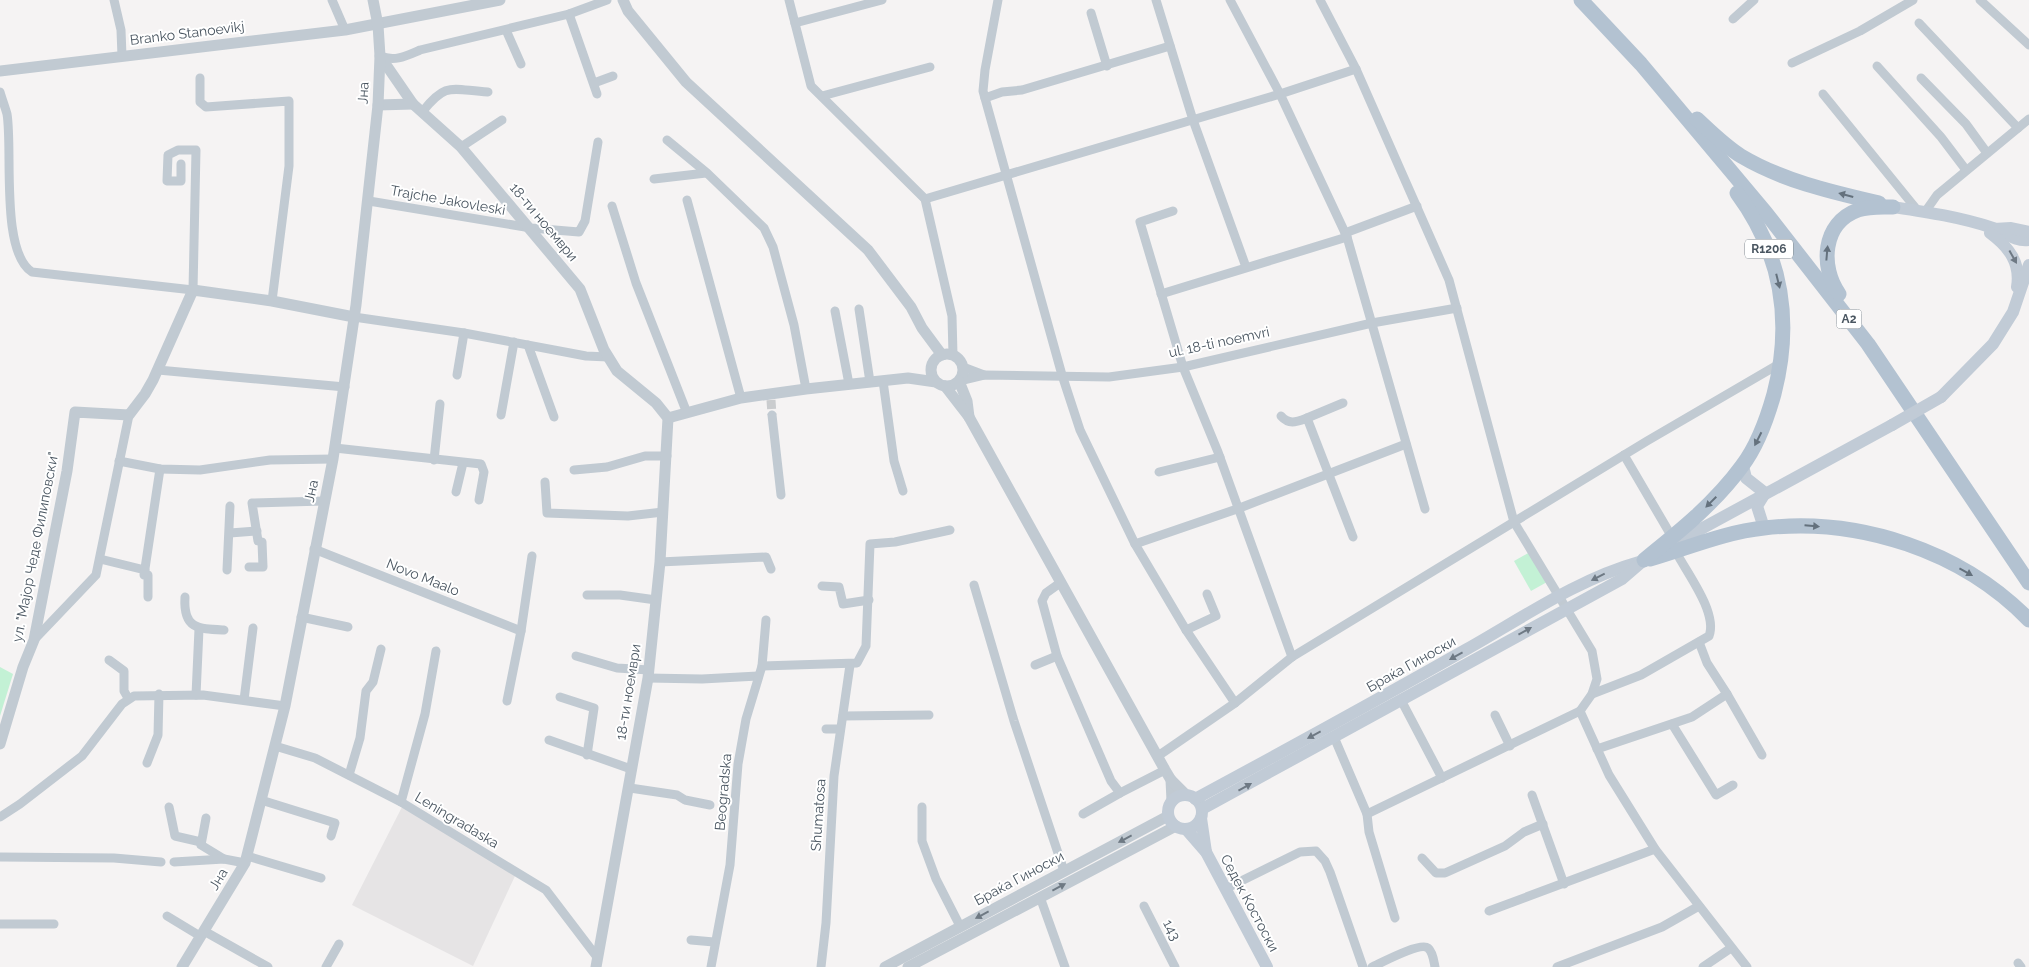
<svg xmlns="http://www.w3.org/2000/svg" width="2029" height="967" font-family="Raleway,sans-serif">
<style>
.education{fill:#e6e4e5}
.green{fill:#c3f1d5}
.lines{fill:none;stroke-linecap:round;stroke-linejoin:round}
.minor-tunnel{stroke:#caccce;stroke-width:9;stroke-dasharray:9 4.5;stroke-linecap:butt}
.minor{stroke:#c1cad2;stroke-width:9}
.tertiary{stroke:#c1cad2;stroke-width:11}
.secondary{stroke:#c1cbd6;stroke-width:12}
.primary{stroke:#b3c2d1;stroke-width:15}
.secondary-bridge{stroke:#c1cbd6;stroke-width:12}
.oneway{fill:#64717d}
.oneway2{fill:#6e7984}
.oneway3{fill:#6e7983}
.labels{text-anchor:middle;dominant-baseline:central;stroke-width:4;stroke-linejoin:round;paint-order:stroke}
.shield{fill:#fff;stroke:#808990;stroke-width:1}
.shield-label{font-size:12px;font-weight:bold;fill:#4a5661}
.street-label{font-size:14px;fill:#4a5661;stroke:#fff}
</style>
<rect width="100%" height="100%" fill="#f5f3f3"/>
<path class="education" d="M403,805l112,71 -42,90 -121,-61z"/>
<g class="green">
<path d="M1530,552l17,30 -16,9 -17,-30z"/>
<path d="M0,667l13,7 -13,42z"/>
</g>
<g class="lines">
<path class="minor-tunnel" d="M771,400l1,15"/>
<g class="minor">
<path d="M114,0l7,30 1,26"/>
<path d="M332,0l13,30"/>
<path d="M789,0l22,86 114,113 27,117 1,39"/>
<path d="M998,0l-13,70 -2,21 79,284 18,55 55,114 51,86 49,73"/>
<path d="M1156,0l37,120 53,147"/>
<path d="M1230,0l50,94 67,143 78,272"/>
<path d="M1320,0l36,69 93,211 65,242 78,129 5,28 -5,15 -12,17 29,64 46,74 92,118"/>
<path d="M1980,0l49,45"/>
<path d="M1091,13l16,53"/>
<path d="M569,14l28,80"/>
<path d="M1733,19l21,-19"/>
<path d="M795,23l87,-23"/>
<path d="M1919,23l99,105"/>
<path d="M506,30l15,34"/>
<path d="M380,56c15,6 26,0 40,-6l149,-36 38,-14"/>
<path d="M1792,63l68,-32 53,-31"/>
<path d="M1877,66l64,71 25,33"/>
<path d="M200,78v24l6,5 83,-6v65l-17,135"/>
<path d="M1921,78l45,46 21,29"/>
<path d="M594,83l19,-7"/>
<path d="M0,92c2,7 5,15 7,22 6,35 -7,138 25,158l161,18 3,-140h-18l-10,5 -1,26h14v-17"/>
<path d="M1823,94l95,117"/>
<path d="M822,96l108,-29"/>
<path d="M985,98l17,-6 20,-2 148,-44"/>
<path d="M423,111c24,-30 29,-21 65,-19"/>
<path d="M667,140l40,33 57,55 9,19 21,78 12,64"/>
<path d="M461,147l41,-27"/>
<path d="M654,179l52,-6"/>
<path d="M925,199l355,-105 76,-25"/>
<path d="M687,200l54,198"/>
<path d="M369,201l162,27 48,4 6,-11 13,-79"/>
<path d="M612,206l24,77 51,130"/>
<path d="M1173,211l-33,11 43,145 35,85 74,205"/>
<path d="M1925,212l12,-17 92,-76"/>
<path d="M1345,233l72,-27"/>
<path d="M1161,294l186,-57"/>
<path d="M859,309l11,73"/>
<path d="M835,311l14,73"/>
<path d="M354,317l110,16 122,23 22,1"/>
<path d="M528,345l26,72"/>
<path d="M963,367l21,8"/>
<path d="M158,370l187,17"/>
<path d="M457,375l7,-42"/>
<path d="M883,381l11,80 9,30"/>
<path d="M959,381l25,-6 125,2 74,-10 189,-44 85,-15"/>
<path d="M501,415l13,-73"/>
<path d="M772,415l9,80"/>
<path d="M1281,416c8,9 15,6 26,2l46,119"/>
<path d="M1307,418l36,-15"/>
<path d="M335,448l146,16 3,8 -5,28"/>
<path d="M1624,455l48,82"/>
<path d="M434,460l6,-56"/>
<path d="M119,461l41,8 40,1 70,-10 63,-1"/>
<path d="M574,470l33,-3 38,-11h22"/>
<path d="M1159,472l61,-15"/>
<path d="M545,482l2,31 81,3 35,-4"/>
<path d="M456,492l7,-29"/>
<path d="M230,533l27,-2"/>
<path d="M1135,544l102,-35 169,-65"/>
<path d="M314,549l207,82"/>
<path d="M100,559l45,11"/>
<path d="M660,562l106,-5 5,12"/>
<path d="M249,567h14l-1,-25 -4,-1 -6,-38 72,-2"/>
<path d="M227,570l3,-64"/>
<path d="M1060,583l-14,10 -4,8 15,55 54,125 9,12 -37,21"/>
<path d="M974,585l40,136 50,150"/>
<path d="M822,586l17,1 4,17 26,-4"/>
<path d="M587,595h33l36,5"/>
<path d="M148,597v-22h-4l16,-106"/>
<path d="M185,597c-2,32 13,32 39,33"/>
<path d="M301,617l47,10"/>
<path d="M1186,630l30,-14 -9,-22"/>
<path d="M34,640l62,-65 33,-160"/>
<path d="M1699,642l8,21 20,31"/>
<path d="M576,656l41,12 32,2"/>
<path d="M109,660l15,11v20l4,7"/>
<path d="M1035,665l22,-9"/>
<path d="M762,666l95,-3 9,-17 4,-102 25,-2 55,-12"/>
<path d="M648,678l54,1 56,-3"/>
<path d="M1592,694l49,-19 68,-39c9,-23 -22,-63 -33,-84"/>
<path d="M196,695l3,-66"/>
<path d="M560,697l34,11 -7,47"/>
<path d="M244,700l9,-72"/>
<path d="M1401,700l41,78"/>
<path d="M507,701l14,-70 11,-75"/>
<path d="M1495,715l15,31"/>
<path d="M843,716l86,-1"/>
<path d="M1672,724l44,71 17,-10"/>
<path d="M826,729h14"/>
<path d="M1334,737l33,77 2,18 26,86"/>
<path d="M549,740l82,29"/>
<path d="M275,746l40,12 86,44 145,88 51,67"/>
<path d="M1597,749l95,-32 35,-23 35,61"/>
<path d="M1158,756l77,-53 57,-46 355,-216 134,-78"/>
<path d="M147,763l11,-28 1,-41"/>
<path d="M349,775l11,-37 6,-47 7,-9 8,-33"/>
<path d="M630,788l47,7 8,5 25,5"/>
<path d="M1120,793l45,-23"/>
<path d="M1532,795l32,89"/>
<path d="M261,800l74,23 -4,13"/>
<path d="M401,802l24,-88 11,-63"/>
<path d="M169,807l6,29 26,6"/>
<path d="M922,807v34l14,38 24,47"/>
<path d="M1367,814l213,-103"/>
<path d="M0,817l20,-13 62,-48 40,-52 12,-8 69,-1 82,11"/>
<path d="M206,818l-5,27 23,14"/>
<path d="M247,856l74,22"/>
<path d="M0,857l114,1 47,4"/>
<path d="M1422,858l14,15h9l60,-27 19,-14 19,-8"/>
<path d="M174,862l50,-3 21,4"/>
<path d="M1225,889l75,-37 16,-1 9,10 5,11 33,95"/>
<path d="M1040,897l25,70"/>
<path d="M1144,906l31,61"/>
<path d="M1489,911l166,-62"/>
<path d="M167,916l33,20"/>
<path d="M0,924h54"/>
<path d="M204,931l64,36"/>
<path d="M691,940l23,2"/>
<path d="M2018,963l3,4"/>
<path d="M326,967l13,-23"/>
<path d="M711,967l19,-102 8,-101 8,-45 16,-53 4,-46"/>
<path d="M821,967l5,-44 8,-147 16,-111"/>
<path d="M1372,967c9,-4 48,-25 56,-19 5,4 6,14 7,19"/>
<path d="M1557,967l105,-40 37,-21"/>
<path d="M1703,967l28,-19"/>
</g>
<g class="tertiary">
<path d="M623,0l5,11 58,71 182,168 43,57 11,21 20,27"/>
<path d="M380,56l33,48 48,43 119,142 24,61 13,21 39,32 12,15 -8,144 -12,116 -52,289"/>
<path d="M0,71l345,-41 155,-30"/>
<path d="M378,105l35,-1"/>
<circle cx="947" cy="370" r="16"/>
<path d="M959,381l8,20 2,16"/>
<path d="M945,386l24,31 196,353 6,10 1,21"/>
<path d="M668,418l73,-20 65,-9 102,-11 28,4"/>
<path d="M0,744l23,-77 11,-27 33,-169 8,-59 54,3 16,-21 8,-14 40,-90 79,11 82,16"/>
<path d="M1171,780l15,15"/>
<path d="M182,967l63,-104 40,-157 48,-247 23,-154 22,-200 2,-49 -2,-31 -5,-25"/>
<path d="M885,967l283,-151"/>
<path d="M908,967l268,-141"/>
</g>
<g class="secondary">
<path d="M1893,207c33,5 67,10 100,21 12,4 21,14 36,12"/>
<path d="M1994,229l17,-1 18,4"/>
<path d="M1990,233c19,14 31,30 27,54"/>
<path d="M1941,397l52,-53 20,-32 16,-47"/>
<path d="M1743,466l3,12 19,15"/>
<path d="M1764,528l-7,-22 8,-13"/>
<circle cx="1185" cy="812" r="17"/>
<path d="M1195,799c91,-49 182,-99 272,-150 55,-31 111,-70 172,-87"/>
<path d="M1202,809l420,-230 22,-19 248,-135"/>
<path d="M1201,818l5,34"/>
<path d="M1186,829l20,23 61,115"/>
</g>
<g class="primary">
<path d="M1581,0l60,64 125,149 102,131 161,239"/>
<path d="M1697,119c14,13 28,27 44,37 42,25 91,36 138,47"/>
<path d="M1839,294c-19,-27 -17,-71 19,-84 12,-4 23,-3 35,-3"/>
<path d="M1650,559c38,-11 75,-27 114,-31 95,-11 198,23 265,92"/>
<path d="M1644,560c35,-28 71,-57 98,-94 16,-21 25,-47 32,-72 19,-73 8,-140 -37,-201"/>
</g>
<path class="secondary-bridge" d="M1892,425l49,-28"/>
</g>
<defs><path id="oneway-solid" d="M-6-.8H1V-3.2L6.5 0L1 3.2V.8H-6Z" transform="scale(1.25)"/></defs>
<g class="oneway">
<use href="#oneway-solid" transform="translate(1846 195) rotate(-165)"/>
<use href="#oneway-solid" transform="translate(1827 253) rotate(-85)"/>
<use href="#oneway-solid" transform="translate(1778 281) rotate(76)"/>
<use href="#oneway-solid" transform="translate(1758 439) rotate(117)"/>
<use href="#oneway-solid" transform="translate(1711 502) rotate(135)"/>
<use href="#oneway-solid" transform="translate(1812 526) rotate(5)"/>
<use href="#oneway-solid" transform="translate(1966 572) rotate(29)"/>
</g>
<g class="oneway2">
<use href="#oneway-solid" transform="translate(2013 257) rotate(61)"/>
<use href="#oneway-solid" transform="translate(1598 577) rotate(153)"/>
<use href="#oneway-solid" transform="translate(1525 631) rotate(-29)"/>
<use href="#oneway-solid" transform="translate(1456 656) rotate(151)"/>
<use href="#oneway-solid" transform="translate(1314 735) rotate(152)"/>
<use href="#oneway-solid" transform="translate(1245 787) rotate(-29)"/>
</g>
<g class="oneway3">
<use href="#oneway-solid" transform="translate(1125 839) rotate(152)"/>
<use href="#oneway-solid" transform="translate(1059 887) rotate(-28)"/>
<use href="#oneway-solid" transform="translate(982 915) rotate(152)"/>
</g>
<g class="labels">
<g class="shield">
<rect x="1745" y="239.5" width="48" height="19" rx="4"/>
<rect x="1836.5" y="309.5" width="25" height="19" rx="4"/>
</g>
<g class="shield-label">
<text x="1769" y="249">R1206</text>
<text x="1849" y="319">A2</text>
</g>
<g class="street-label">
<text transform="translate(187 33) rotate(-7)">Branko Stanoevikj</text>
<text transform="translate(363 93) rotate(-87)">Јна</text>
<text transform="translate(448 200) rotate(10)">Trajche Jakovleski</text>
<text transform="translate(544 222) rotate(50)">18-ти ноември</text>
<text transform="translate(1219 342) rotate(-12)">ul. 18-ti noemvri</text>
<text transform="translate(311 491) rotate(-78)">Јна</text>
<text transform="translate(35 547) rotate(-79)">ул. "Мајор Чеде Филиповски"</text>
<text transform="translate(423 577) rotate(22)">Novo Maalo</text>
<text transform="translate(1411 664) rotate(-29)">Браќа Гиноски</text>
<text transform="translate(628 692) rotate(-81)">18-ти ноември</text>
<text transform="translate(723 792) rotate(-85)">Beogradska</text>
<text transform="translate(818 815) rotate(-86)">Shumatosa</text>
<text transform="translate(457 820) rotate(31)">Leningradaska</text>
<text transform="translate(1019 878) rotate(-28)">Браќа Гиноски</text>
<text transform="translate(218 879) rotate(-59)">Јна</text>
<text transform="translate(1250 903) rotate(62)">Седек Костоски</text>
<text transform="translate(1172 930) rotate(63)">143</text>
</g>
</g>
</svg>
